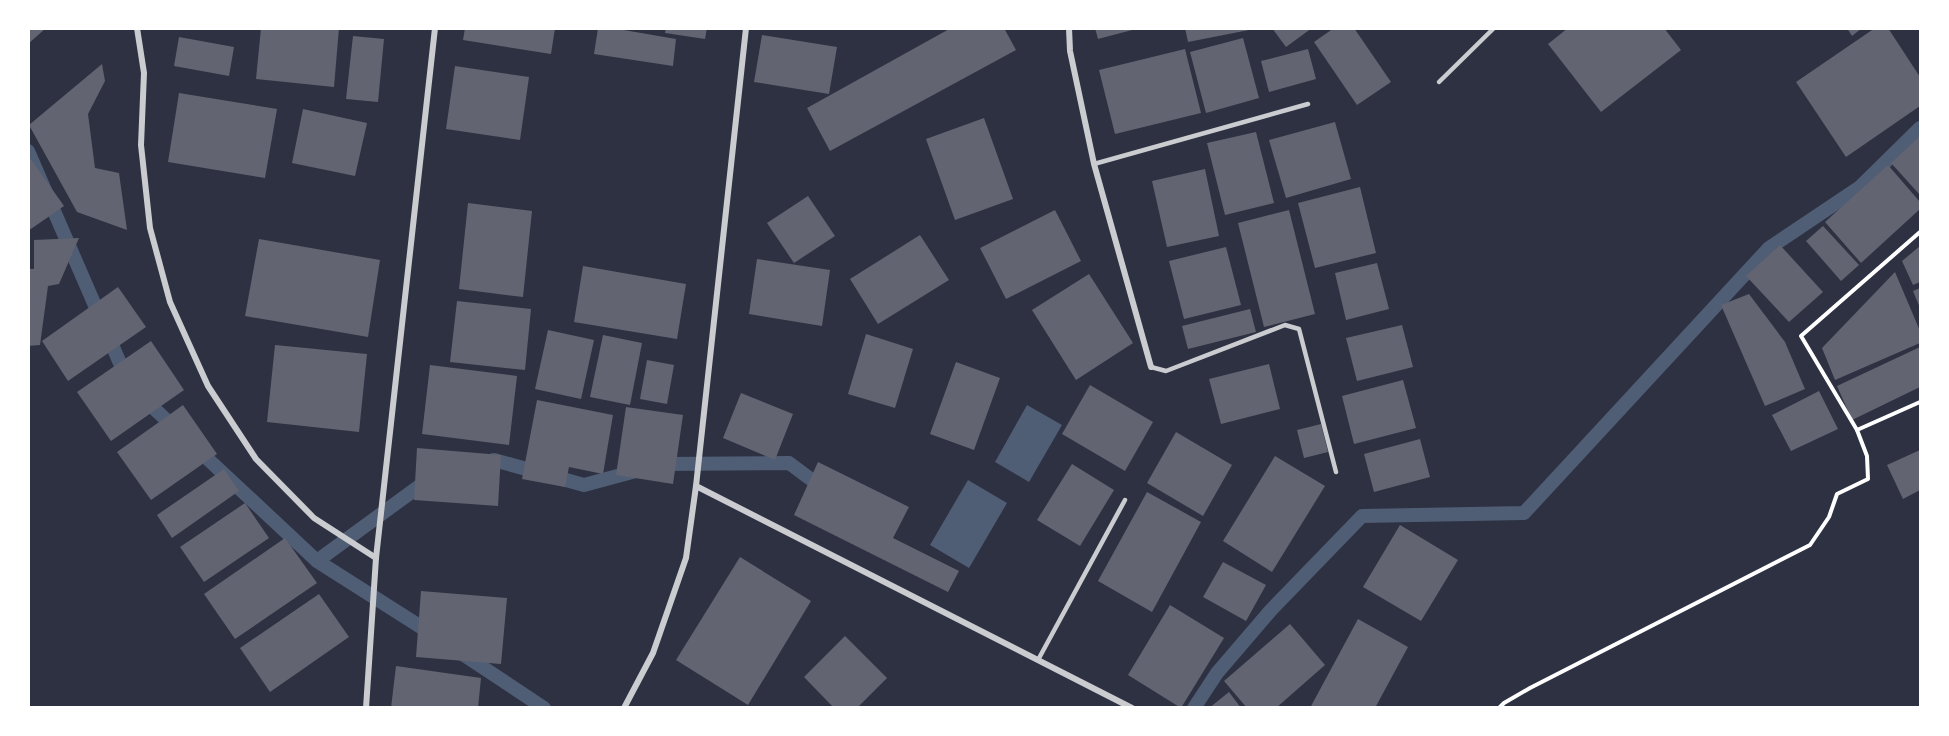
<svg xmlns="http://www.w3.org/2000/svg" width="1949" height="736" font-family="'Roboto Serif',serif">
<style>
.water{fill:#4f5d75}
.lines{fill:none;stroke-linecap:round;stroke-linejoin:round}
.stream{stroke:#4f5d75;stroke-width:14}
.building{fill:#626471}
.path{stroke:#fff;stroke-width:4}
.service{stroke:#caccd0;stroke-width:4.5}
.minor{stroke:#caccd0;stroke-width:6}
</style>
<rect width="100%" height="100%" fill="#2d3142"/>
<g class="water">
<path d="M1027,405l35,20 -33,57 -34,-20z"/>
<path d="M968,480l39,23 -38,65 -39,-23z"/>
</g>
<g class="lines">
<g class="stream">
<path d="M28,151l98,226"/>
<path d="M144,399l34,32"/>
<path d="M196,448l121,113 115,73"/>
<path d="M484,463l10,-3 90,25 52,-14"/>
<path d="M658,466l6,-2 125,-1 35,26"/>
<path d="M317,561l104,-76 8,-3"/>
<path d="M461,653l83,55"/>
<path d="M1194,708l23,-35 54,-63 91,-94 162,-3 245,-265 91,-61 60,-59"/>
</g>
</g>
<g class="building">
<path d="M28,28h18l-18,16z"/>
<path d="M261,28h78l-5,59 -78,-8z"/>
<path d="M465,28h90l-4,26 -88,-14z"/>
<path d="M598,28h14l64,11 -3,27 -79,-12z"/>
<path d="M666,28h41l-2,11 -40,-6z"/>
<path d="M951,28h53l12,22 -186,101 -23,-43z"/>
<path d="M1095,28h41v1l-38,10z"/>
<path d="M1185,28h64v2l-61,12z"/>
<path d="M1272,28h40l-26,19z"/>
<path d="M1334,28h20l37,54 -34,23 -43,-63z"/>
<path d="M1568,28h96l17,22 -80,62 -53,-68z"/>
<path d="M1847,28h15l-10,8z"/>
<path d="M1875,28h13l32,49v29l-74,51 -50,-75z"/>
<path d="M762,35l75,12 -8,47 -75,-12z"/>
<path d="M353,36l31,3 -6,63 -32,-3z"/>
<path d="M179,37l55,10 -5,29 -55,-10z"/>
<path d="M1243,38l16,60 -53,15 -16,-61z"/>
<path d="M1185,49l16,64 -86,21 -16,-64z"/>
<path d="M1308,49l8,30 -47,13 -8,-31z"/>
<path d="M102,64l3,17 -17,33 7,54 24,5 8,57 -50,-18 -48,-87z"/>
<path d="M455,66l74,11 -9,63 -74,-11z"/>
<path d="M179,93l98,16 -12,69 -97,-16z"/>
<path d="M303,109l64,14 -12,53 -63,-13z"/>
<path d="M984,118l29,81 -58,21 -29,-81z"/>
<path d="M1335,122l16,57 -65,19 -17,-58z"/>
<path d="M1256,132l18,71 -49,12 -18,-72z"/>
<path d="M1920,136v59l-29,-32z"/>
<path d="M28,155l36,51 -36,25z"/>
<path d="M1888,165l32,37v7l-59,54 -36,-41z"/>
<path d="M1205,169l14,67 -52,11 -15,-66z"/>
<path d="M1360,187l16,66 -61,15 -17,-65z"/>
<path d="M808,196l27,40 -41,27 -27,-40z"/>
<path d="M468,203l64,8 -9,86 -64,-8z"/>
<path d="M1055,210l26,51 -75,38 -26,-51z"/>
<path d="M1289,210l26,104 -51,13 -26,-104z"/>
<path d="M1823,226l36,39 -18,16 -35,-40z"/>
<path d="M920,235l29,45 -71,44 -28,-45z"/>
<path d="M79,238l-20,46 -11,2 -8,59 -12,1v-77h6v-29z"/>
<path d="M259,239l121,21 -12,77 -123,-21z"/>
<path d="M1780,245l43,47 -34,30 -43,-46z"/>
<path d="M1920,246v36l-7,3 -11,-24z"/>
<path d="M1226,247l15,58 -57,14 -15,-58z"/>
<path d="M757,259l73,11 -8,56 -73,-12z"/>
<path d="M1377,263l12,46 -43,11 -11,-47z"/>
<path d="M583,266l103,18 -9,55 -103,-17z"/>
<path d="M1895,272l25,59v12l-85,37 -13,-32z"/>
<path d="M1089,274l44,69 -57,37 -44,-70z"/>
<path d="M118,287l28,40 -78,54 -26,-40z"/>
<path d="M1920,288v20l-7,-17z"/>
<path d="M1749,294l36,48 20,47 -40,17 -44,-101z"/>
<path d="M457,301l74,8 -6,61 -75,-8z"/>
<path d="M1250,309l6,23 -68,17 -6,-23z"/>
<path d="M1402,325l11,42 -56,14 -11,-43z"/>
<path d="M548,330l46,10 -13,59 -46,-10z"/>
<path d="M866,334l47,15 -18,59 -47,-14z"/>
<path d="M603,335l39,8 -12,62 -40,-8z"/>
<path d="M151,341l33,49 -73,51 -34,-49z"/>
<path d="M275,345l92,9 -8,78 -92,-10z"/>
<path d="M1920,347v40l-68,33 -15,-34z"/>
<path d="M647,360l27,5 -7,39 -27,-5z"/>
<path d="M956,362l44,16 -26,72 -44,-16z"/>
<path d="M1269,364l11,45 -59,15 -12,-45z"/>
<path d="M430,365l87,11 -8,69 -87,-11z"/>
<path d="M1403,380l13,48 -62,16 -12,-48z"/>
<path d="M1090,385l63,37 -28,49 -63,-37z"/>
<path d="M1819,391l19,38 -47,22 -19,-36z"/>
<path d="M741,393l52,21 -18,46 -52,-22z"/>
<path d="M537,400l76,15 -10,59 -34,-7 -4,20 -43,-8z"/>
<path d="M183,405l34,49 -66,46 -34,-48z"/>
<path d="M626,407l57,8 -10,69 -57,-9z"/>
<path d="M1321,424l7,28 -24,6 -7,-28z"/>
<path d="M1176,432l56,33 -29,51 -56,-33z"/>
<path d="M1420,439l10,38 -56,15 -10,-38z"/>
<path d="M417,448l84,7 -3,51 -84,-6z"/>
<path d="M1920,450v40l-17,9 -16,-34z"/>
<path d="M1275,456l50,30 -53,86 -49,-31z"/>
<path d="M818,462l91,45 -16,31 66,33 -11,21 -154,-77z"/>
<path d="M1072,464l42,26 -34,56 -43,-26z"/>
<path d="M224,469l15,22 -67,47 -15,-23z"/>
<path d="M1147,492l54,30 -49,90 -54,-31z"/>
<path d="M245,503l24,35 -65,44 -24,-35z"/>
<path d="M1400,525l58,35 -37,61 -58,-34z"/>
<path d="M285,538l32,45 -82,56 -31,-45z"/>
<path d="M740,557l71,44 -63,104 -72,-45z"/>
<path d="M1223,562l43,23 -20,36 -43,-24z"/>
<path d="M421,591l86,7 -6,66 -85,-7z"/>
<path d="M319,594l30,43 -79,55 -30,-44z"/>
<path d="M1170,605l54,33 -43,70 -53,-33z"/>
<path d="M1358,619l50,28 -33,61h-65z"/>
<path d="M1290,624l35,41 -49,43h-29l-23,-27z"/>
<path d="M845,636l42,42 -30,30h-23l-30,-31z"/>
<path d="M396,666l85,12 -3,30h-87z"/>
<path d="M1229,692l12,16h-32z"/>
</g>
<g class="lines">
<g class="path">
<path d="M1857,430l63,-28"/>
<path d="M1499,708l5,-5 26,-15 280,-143 19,-28 8,-23 31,-15 -1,-23 -10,-26 -56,-94 119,-104"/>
</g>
<g class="service">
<path d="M1439,82l55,-54"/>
<path d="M1094,164l214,-60"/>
<path d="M1151,367l15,4 119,-46 14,4 37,143"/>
<path d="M1038,660l87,-160"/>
</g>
<g class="minor">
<path d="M137,28l7,45 -3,72 9,83 20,74 38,84 48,73 58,59 62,40"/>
<path d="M1069,28l1,23 24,113 57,203"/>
<path d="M696,486l436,222"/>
<path d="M366,708l10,-150 59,-530"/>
<path d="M624,708l29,-55 33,-95 10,-72 50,-458"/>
</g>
</g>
<rect width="1949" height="736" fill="none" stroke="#ffffff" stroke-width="60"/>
</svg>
